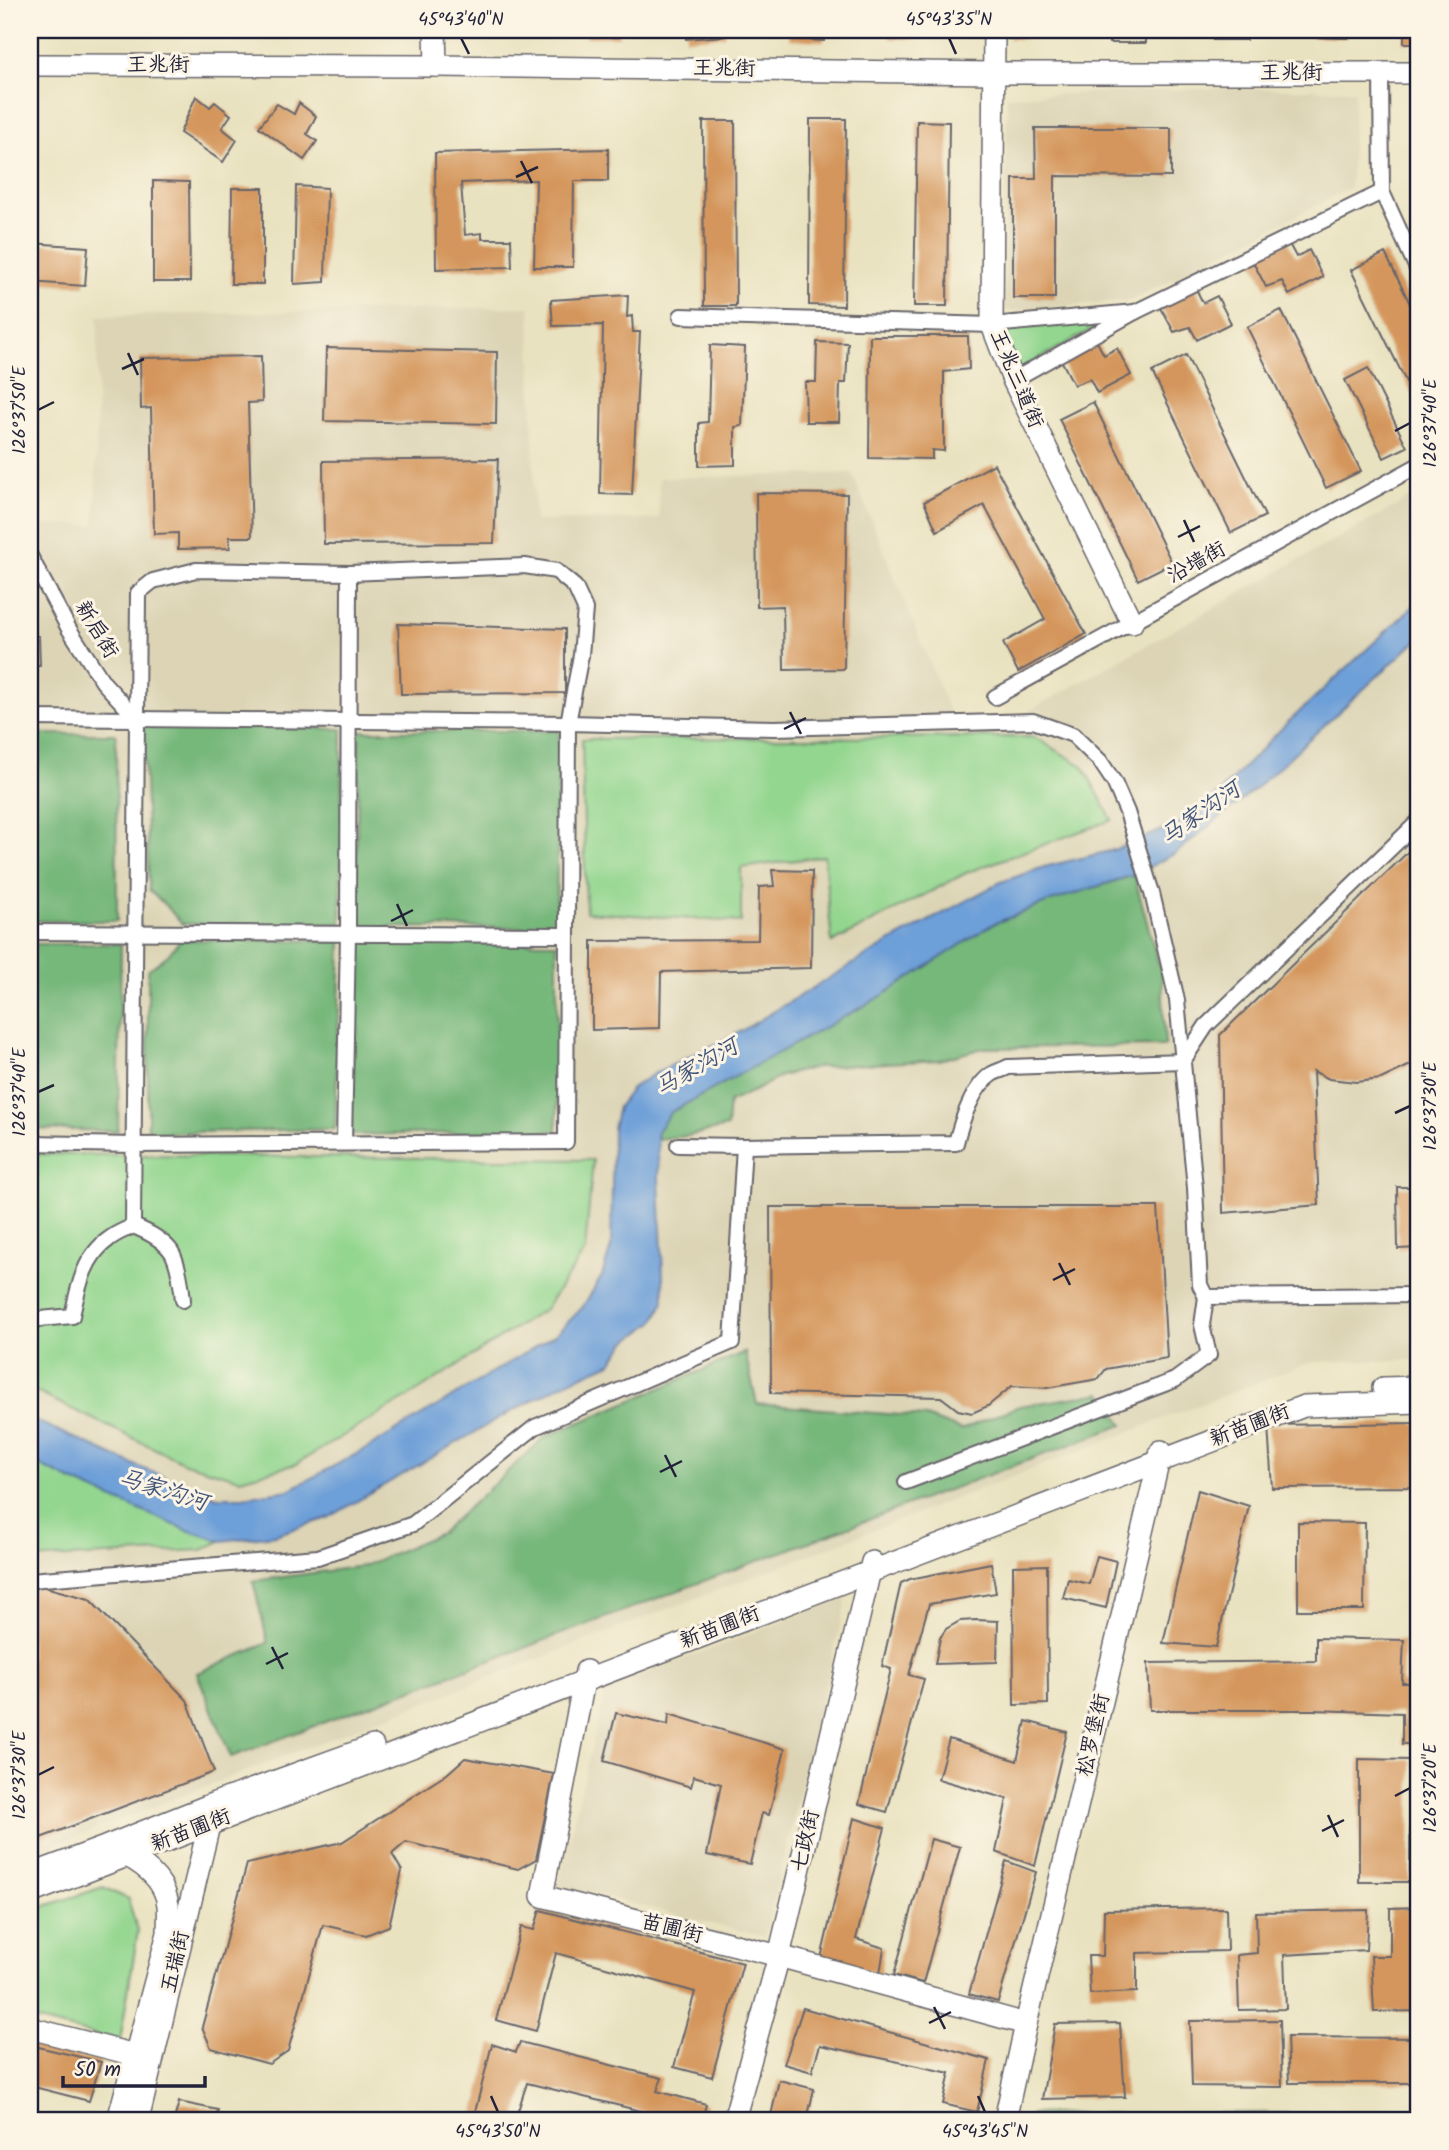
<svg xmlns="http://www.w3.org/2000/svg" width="1449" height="2150" font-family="Kalam,'LXGW WenKai TC',sans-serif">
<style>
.built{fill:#dcd4b5}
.green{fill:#93d68f;stroke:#5a7c65;stroke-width:2}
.forest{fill:#76b77a;stroke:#4c6c5a;stroke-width:2}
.water{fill:#6d9fd8;stroke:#48608a;stroke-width:2}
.building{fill:#d4965c}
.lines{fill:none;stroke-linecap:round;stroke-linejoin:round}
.street-casing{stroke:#68656a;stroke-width:18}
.secondary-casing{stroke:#68656a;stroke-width:24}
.street{stroke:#fff;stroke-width:14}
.secondary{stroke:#fff;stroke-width:21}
.ticks{fill:none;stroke:#22223b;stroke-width:2.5}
.labels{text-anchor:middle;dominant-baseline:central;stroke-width:6;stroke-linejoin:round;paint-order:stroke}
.street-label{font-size:21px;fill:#22223b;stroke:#fcf5e5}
.water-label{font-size:23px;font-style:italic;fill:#40547a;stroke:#fcf5e5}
.neatline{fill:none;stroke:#22223b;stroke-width:2.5}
.ticks-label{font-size:18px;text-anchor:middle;fill:#22223b}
</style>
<rect width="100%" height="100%" fill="#fcf5e5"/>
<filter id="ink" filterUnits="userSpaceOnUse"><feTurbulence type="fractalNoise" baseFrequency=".0143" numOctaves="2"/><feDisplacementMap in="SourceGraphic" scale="14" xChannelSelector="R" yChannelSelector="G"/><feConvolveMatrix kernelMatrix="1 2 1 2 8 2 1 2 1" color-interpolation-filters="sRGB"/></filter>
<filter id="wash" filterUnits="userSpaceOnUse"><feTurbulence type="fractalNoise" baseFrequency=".00686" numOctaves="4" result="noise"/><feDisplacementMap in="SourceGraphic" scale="28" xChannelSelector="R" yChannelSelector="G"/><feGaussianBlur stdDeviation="1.57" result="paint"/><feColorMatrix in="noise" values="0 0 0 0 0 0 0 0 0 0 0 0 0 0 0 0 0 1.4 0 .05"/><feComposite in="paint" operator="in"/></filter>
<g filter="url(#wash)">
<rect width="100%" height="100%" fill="#e9e2c0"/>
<g class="built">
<path d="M1226,88l129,2 -5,98 -218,112 -128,11 3,-215z"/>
<path d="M530,307l5,214 124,-2v-41l193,-5 112,274 455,-254v867l-108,2 -1281,492v-1329h65l3,-209z"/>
<path d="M847,1597l-82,340 -207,-52 48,-197z"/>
</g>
<g class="green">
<path d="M1106,322l-91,50 -23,-47z"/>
<path d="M1034,737l49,29 29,54 -144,52 -136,71 -8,-87 -83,12v54l-155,-10 -4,-173z"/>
<path d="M30,1154l563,6 -8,91 -40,58 -129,83 -120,72 -56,15 -55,-16 -155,-74z"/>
<path d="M30,1459l154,70 37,12 -19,9 -172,9z"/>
<path d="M103,1887l25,12 10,32 -18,110 -90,-22v-108z"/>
<path d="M1419,2113v7h-389l2,-6z"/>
</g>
<g class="forest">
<path d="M143,724l199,5 -1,195h-159l-15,-17 -18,-17z"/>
<path d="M359,731h200l-3,197 -201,-1z"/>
<path d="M30,734h86l1,187h-87z"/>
<path d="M1134,875l28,101 3,70 -182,2 -43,12 -123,7 -36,9 -25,14 -27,12 -2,25 -40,9 -29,3 -1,-8 14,-19 209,-115 113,-73 58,-23z"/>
<path d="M180,940l161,1 -6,188 -187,4v-163l20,-15z"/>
<path d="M355,941l202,2v188l-206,4z"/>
<path d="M30,944h91l-3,187 -88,-2z"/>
<path d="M745,1352l12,52 169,13 35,13 58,-24 83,-13 21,32 -892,332 -34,-84 71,-30 -15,-62 111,-15 77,-33 104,-96z"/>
</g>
<path class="water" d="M1419,601v37l-165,152 -78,63 -42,22 -83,26 -58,23 -113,73 -209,115 -14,19 7,170 -10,21 -28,20 -15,21 -44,19 -66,35 -173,101 -53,17 -54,6 -37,-12 -103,-44 -51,-24v-43l109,49 78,30h26l46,-7 77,-41 190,-115 26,-26 20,-32 9,-29 2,-119 5,-21 15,-20 24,-15 74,-35 160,-96 110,-59 43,-15 70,-17 68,-28 36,-28 67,-69z"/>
<g id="blocks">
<g class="building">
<rect x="586" y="30" width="33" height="7"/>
<path d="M686,30h39v6l-39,3z"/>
<path d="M789,30h35v11l-35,-2z"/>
<path d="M890,30h36v8l-36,1z"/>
<path d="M1009,30h33v8l-33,1z"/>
<rect x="1109" y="30" width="37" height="13"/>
<path d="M1214,30h32v10h-33z"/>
<path d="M1312,30h36v8l-36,-1z"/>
<rect x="1404" y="30" width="15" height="13"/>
<path d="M196,96l14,11 5,-5 16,13 -9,13 15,12 -14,22 -43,-29z"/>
<path d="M299,103l17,13 -9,18 10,7 -13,19 -45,-33 18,-23 17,10z"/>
<path d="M810,119h36l-2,187 -35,-1z"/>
<path d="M703,121h32l1,185h-32z"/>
<path d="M917,121l32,1 -2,184h-33z"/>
<path d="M1035,128h136v49l-116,-1v122h-42v-119h23z"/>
<path d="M608,149v32h-34l-1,86h-39l2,-87 -75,3 4,52 17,-2v6h29l1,28 -76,2 -1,-116z"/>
<path d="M153,181l36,1 1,100h-37z"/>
<path d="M1417,182h2v49h-4z"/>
<path d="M296,186l31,2 -2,94 -31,2z"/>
<path d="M232,188h31v96h-32z"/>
<path d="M1288,242l8,15 13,-7 14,27 -34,18 -7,-14 -16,6 -14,-27z"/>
<path d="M30,243l58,4 -3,39 -55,-4z"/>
<path d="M1385,253l34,69v86l-68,-138z"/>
<path d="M1195,287l8,16 14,-7 14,27 -34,17 -7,-13 -16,5 -14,-26z"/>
<path d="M628,295l-1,22 5,-1 1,16h7l-8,163 -32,-1 3,-169 -50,1 -2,-26z"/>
<path d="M1281,310l80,161 -35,17 -79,-161z"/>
<path d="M870,336h98l1,33 -25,3v79l-12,-1v9l-63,-1z"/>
<path d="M1096,340l8,15 13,-7 14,27 -34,18 -7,-14 -16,6 -14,-27z"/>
<path d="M817,342l31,1 -2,40h-6l-1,39h-33l-1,-40h11z"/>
<path d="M710,345l35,2 -3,79 -7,1v38l-36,1v-43l9,-1z"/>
<path d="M326,348l171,4 -1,72 -172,-3z"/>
<path d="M1186,355l79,161 -34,17 -79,-161z"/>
<path d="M261,356l1,46 -14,1 4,134h-23l1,11 -52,1v-16l-24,1 -3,-126 -10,1 -1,-51z"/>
<path d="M1368,368l39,79 -23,11 -39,-78z"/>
<path d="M1093,402l79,161 -34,17 -79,-161z"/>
<path d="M498,459l-4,84 -170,1 -1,-83z"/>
<path d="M994,464l92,170 -68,38 -15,-29 42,-24 -61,-114 -47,26 -13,-29z"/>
<path d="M756,493l91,1 -3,175 -60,1 -1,-64 -26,1z"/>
<path d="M398,624l167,5v64l-164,1z"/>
<path d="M30,636h9l1,30h-10z"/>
<path d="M30,807h2l2,105h-4z"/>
<path d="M1419,841v220l-38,18 -25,3 -27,-3 -16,-8 6,134 -96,8 -3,-178z"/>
<path d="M772,870l40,1 -1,97 -150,4 -1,56 -68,2v-89l166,-1 1,-53 15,-1z"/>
<path d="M1397,1187h22v61l-21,1z"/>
<path d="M770,1207h388l9,151 -61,11 -8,10 -51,9 -35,-2 -24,20 -16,7 -14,-3 -17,-13 -170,-4z"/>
<path d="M1419,1423v64l-147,1 -4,-63z"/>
<path d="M1198,1490l51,16 -33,141 -53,-4z"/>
<path d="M1298,1522l67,1 -1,87h-66z"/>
<path d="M1097,1556l19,5 -10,47 -43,-10 5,-19 21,5z"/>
<path d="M991,1563l5,30 -67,11 -20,71 15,4 -37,133 -28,-8 32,-135 -9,-3 19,-83 9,-4z"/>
<path d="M1047,1565l1,139 -34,1 -1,-139z"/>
<path d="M41,1586l48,13 98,101 27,72 -184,70v-251z"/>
<path d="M976,1620l22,1 -1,41 -62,2 5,-26 6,-9 14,-8z"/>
<path d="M1316,1638l88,2 -2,43h17v61h-17v-31l-89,-3h-163l-2,-47 168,-2z"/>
<path d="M616,1713l52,12 1,-11 116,35 -16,66 -7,-2 -12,51 -43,-9 14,-71 -27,-8 -3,11 -87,-26z"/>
<path d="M1026,1721l41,11 -32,134 -39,-14 11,-53 -69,-20 11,-40 68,22z"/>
<path d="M465,1758l89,16 -18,85 -18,10 -112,-27 -14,12 10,17 -13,55 -23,9 -43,-10 -35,126 -19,13 -58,-16 -9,-21 45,-163 95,-22 105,-68z"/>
<path d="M1359,1759l52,1 -1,122h-51z"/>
<path d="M854,1818l31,10 -29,111 28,9 -4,26 -59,-16z"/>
<path d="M931,1839l29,8 -37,136 -29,-8z"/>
<path d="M1006,1861l30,11 -38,130 -29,-8z"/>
<path d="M1419,1907v104l-45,1 -3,-56h19v-48z"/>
<path d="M1226,1908l1,43 -90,2v39l-47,2 -2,-38h15l1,-46z"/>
<path d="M540,1910l203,53 -31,114 -38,-10 21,-75 -139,-39 -20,78 -40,-11 25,-93 13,3z"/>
<path d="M1368,1910l-2,40 -82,5 2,54 -47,1 -2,-55 20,-2 -1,-41z"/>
<path d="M803,2008l186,52 -12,52 -34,-8 7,-31 -130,-28 -8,27 -28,-8z"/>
<path d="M1280,2020l2,67 -90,-1 -2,-65z"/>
<path d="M1120,2023l5,74 -83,2 13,-75z"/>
<path d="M1287,2037l132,1v45h-130z"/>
<path d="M520,2042l142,36 -5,13 49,13 -4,16h-43l2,-4 -134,-33 -12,37h-42l19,-76 24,8z"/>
<path d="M30,2045l71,17 -12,39 -59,-15z"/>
<path d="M779,2080l35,9 -7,31h-37z"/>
<path d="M179,2102l39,8 -3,10h-41z"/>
</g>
</g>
</g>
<g filter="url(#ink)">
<use href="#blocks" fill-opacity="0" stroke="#68656a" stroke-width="2"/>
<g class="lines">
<defs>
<g id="street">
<path d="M1381,73l1,119 37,81"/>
<path d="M681,316l311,9 143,-13"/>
<path d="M1013,380l122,-68 247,-120"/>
<path d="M30,556l39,73 34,53 33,36"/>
<path d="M995,697l424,-232"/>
<path d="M30,718l538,5 206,5 259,-7 40,14 27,26 14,21 13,30 25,81 25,107 18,188 5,97 6,12 213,-2"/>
<path d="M30,932l537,3"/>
<path d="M30,1143l103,2 433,-3 2,-419 13,-68 4,-46 -10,-22 -19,-16 -31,-5 -176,7 -153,-3 -43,11 -15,12c-3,211 -4,422 -5,633"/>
<path d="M344,1143l4,-210 1,-360"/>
<path d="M678,1145l66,1 212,-3c5,-21 17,-57 36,-69 5,-3 11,-4 16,-7l175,-6 23,-35 213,-205"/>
<path d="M30,1320l42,-4c6,-28 12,-60 37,-77 7,-6 16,-9 24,-13 13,5 29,13 38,25 7,10 11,37 12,49"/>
<path d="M906,1482l269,-102 34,-25 -7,-30 4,-28"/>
<path d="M30,1580l288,-23 95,-33 122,-97 197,-85 12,-196"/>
</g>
<g id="secondary">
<path d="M435,30l1,36"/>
<path d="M994,30l-2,295 21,55 119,243"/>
<path d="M30,65l406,1 558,7h425"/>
<path d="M1383,1388l36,-1"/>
<path d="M586,1671l-44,225 237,60 247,68"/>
<path d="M30,1875l75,-28 110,-44 158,-57"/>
<path d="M30,1893l1274,-487 115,-4"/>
<path d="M30,2028l105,27"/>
<path d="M118,2120l50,-187c0,-9 1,-19 0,-28 -3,-24 -22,-39 -41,-49"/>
<path d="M138,2120l74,-307"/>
<path d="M734,2120l45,-164 93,-394"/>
<path d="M1005,2120l21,-96 135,-573"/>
</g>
</defs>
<use href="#street" class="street-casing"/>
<use href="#secondary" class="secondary-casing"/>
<use href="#street" class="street"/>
<use href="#secondary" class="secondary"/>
</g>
</g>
<path class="ticks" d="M461,38l8,16M949,38l7,16M521,161l11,22M516,177l22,-10M128,353l10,22M122,369l22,-10M38,410l16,-8M1395,431l15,-8M1184,520l10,22M1178,537l22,-11M790,712l11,22M784,729l22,-11M397,904l10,22M391,921l22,-11M38,1092l16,-7M1395,1113l15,-7M1059,1263l11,22M1053,1280l22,-11M665,1455l11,22M660,1472l22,-11M272,1647l11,22M266,1664l22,-11M38,1775l16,-8M1395,1796l15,-8M1328,1815l10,22M1322,1831l22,-11M934,2007l11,22M929,2023l22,-11M491,2096l7,16M978,2096l7,16"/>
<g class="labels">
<g class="street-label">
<text x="158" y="65">王兆街</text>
<text transform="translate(724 69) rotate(1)">王兆街</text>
<text x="1291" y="73">王兆街</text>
<text transform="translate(1016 379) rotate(67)">王兆三道街</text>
<text transform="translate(1197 563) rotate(-29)">沿墙街</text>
<text transform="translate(96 630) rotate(59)">新启街</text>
<text transform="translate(1250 1426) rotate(-21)">新苗圃街</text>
<text transform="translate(720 1628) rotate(-21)">新苗圃街</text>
<text transform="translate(1094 1735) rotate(-77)">松罗堡街</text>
<text transform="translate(191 1831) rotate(-21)">新苗圃街</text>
<text transform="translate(806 1841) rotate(-77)">七政街</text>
<text transform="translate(672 1929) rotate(14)">苗圃街</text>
<text transform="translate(176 1962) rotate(-77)">五瑞街</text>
</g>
<g class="water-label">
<text transform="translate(1201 814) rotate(-35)">马家沟河</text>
<text transform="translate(697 1068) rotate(-30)">马家沟河</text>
<text transform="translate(163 1491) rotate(17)">马家沟河</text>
</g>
</g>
<rect width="1449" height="2150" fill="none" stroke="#fcf5e5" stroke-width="77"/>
<path d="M63 2076v10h142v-10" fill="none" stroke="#22223b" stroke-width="3.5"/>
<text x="74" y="2076" font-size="21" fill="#22223b" stroke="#fcf5e5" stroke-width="5" paint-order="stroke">50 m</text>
<rect x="38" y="38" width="1372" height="2074" class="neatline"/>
<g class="ticks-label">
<text x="461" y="25">45°43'40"N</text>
<text x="949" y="25">45°43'35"N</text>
<text transform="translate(19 410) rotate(-90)" y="6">126°37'50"E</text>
<text transform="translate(1430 423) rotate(-90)" y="6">126°37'40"E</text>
<text transform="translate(19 1092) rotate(-90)" y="6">126°37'40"E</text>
<text transform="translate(1430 1106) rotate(-90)" y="6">126°37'30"E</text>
<text transform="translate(19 1775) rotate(-90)" y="6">126°37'30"E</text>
<text transform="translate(1430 1788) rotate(-90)" y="6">126°37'20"E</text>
<text x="498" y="2137">45°43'50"N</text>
<text x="985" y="2137">45°43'45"N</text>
</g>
</svg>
